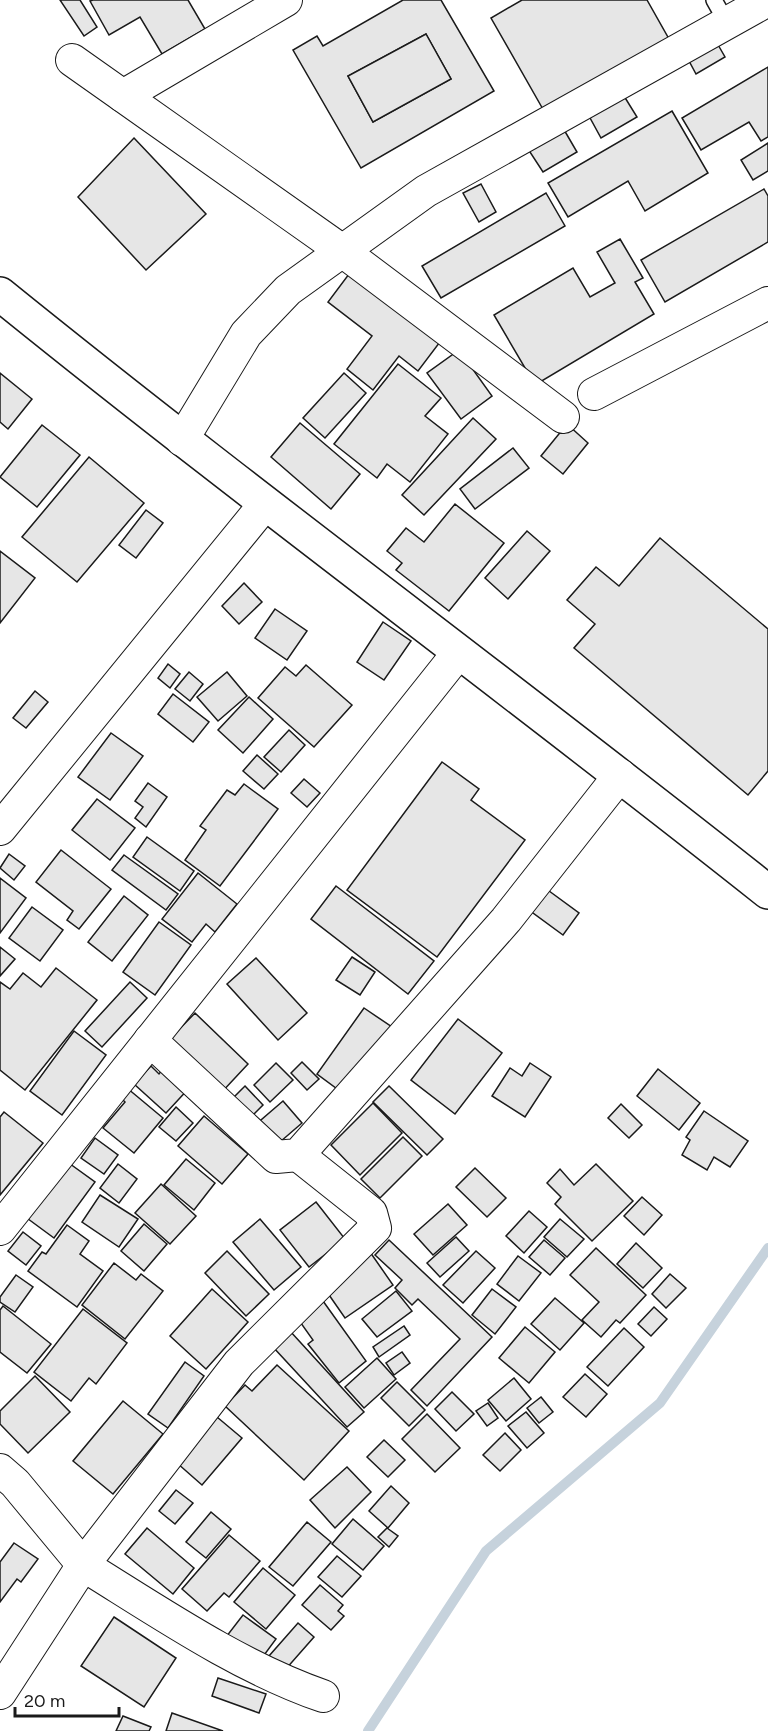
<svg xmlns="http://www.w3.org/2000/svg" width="768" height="1731" font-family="Figtree,sans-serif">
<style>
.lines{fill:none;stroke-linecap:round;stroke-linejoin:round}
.stream{stroke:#c6d2dc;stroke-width:10}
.building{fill:#e6e6e6;stroke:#1a1a1a;stroke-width:1.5;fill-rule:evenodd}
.lane-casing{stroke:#1a1a1a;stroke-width:18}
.street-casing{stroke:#1a1a1a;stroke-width:34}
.secondary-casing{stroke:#1a1a1a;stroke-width:36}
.lane{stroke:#fff;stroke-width:15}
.street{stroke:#fff;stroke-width:32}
.secondary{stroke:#fff;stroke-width:33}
</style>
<rect width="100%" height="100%" fill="#fff"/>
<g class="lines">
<path class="stream" d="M368,1731l118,-180 174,-148 108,-155"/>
</g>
<g class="building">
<path d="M60,0h20l17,27 -13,9z"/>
<path d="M93,0h95l17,29 -43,25 -22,-37 -31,18 -19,-34z"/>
<path d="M403,0h38l53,91 -133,77 -68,-118 24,-14 6,10zM426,34l25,45 -78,43 -25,-46z"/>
<path d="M522,0h125l22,39 -125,72 -53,-93z"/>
<path d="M426,34l25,45 -78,43 -25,-46z"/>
<path d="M717,43l8,14 -29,17 -8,-15z"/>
<path d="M768,67v70l-7,4 -12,-19 -48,28 -19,-32z"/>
<path d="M624,96l13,21 -36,21 -12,-22z"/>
<path d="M672,111l36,62 -63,38 -17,-30 -60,36 -20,-34z"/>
<path d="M563,128l14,24 -34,20 -15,-23z"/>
<path d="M134,138l72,76 -60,56 -68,-73z"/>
<path d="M768,143v28l-15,9 -12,-20z"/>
<path d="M481,184l15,28 -17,10 -16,-29z"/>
<path d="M764,189l4,7v46l-103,60 -24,-42z"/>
<path d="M546,193l19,33 -124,72 -19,-32z"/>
<path d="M620,239l23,39 -8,4 19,32 -119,71 -41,-70 79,-47 17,29 25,-14 -18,-31z"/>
<path d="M352,270l91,68 -25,33 -19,-15 -26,34 -26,-21 25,-33 -44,-34z"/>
<path d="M459,350l33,46 -31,23 -34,-46z"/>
<path d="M398,364l43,34 -16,18 23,18 -38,48 -23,-18 -10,14 -43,-34z"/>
<path d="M0,373l32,26 -24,30 -8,-7z"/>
<path d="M344,373l22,20 -41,45 -22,-20z"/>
<path d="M473,418l23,21 -72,76 -22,-20z"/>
<path d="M300,423l60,51 -29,35 -60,-52z"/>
<path d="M567,424l21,19 -25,31 -22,-18z"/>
<path d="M42,425l38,30 -43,52 -37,-30z"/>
<path d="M513,448l16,20 -54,41 -15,-20z"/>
<path d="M89,457l55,46 -67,79 -55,-45z"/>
<path d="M455,504l49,39 -55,68 -53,-41 6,-7 -15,-12 19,-23 18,14z"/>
<path d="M146,510l17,13 -27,35 -17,-13z"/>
<path d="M527,531l23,20 -42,48 -23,-21z"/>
<path d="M660,538l108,91v142l-20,24 -174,-147 21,-24 -28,-24 29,-33 23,19z"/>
<path d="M0,551l35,27 -35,45z"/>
<path d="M244,583l18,19 -23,22 -17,-18z"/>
<path d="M275,609l32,22 -20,29 -32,-22z"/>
<path d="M383,622l28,19 -27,39 -27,-18z"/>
<path d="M168,664l12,10 -10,14 -12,-10z"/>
<path d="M306,665l46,40 -38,42 -56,-49 27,-31 11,9z"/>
<path d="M189,672l14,12 -13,17 -15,-12z"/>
<path d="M227,672l20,24 -29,25 -21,-24z"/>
<path d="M35,691l13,11 -22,26 -13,-10z"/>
<path d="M173,694l36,28 -16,20 -35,-28z"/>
<path d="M249,697l24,22 -30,34 -25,-23z"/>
<path d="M289,730l16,15 -24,27 -17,-15z"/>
<path d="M111,733l32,23 -33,44 -32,-23z"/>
<path d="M257,755l21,19 -14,15 -21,-18z"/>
<path d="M442,762l37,27 -8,11 54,40 -88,117 -90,-67z"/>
<path d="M304,779l16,14 -13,14 -16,-14z"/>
<path d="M148,783l19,14 -21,30 -11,-9 8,-11 -8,-6z"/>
<path d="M244,784l34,25 -58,77 -35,-26 21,-30 -6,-4 27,-36 8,5z"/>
<path d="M97,799l38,29 -25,32 -38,-30z"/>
<path d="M147,837l47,34 -14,20 -47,-34z"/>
<path d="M61,850l50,39 -32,40 -12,-9 6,-9 -37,-29z"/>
<path d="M9,854l16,12 -11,14 -14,-12z"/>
<path d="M124,855l54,39 -12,16 -54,-40z"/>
<path d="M198,873l39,31 -22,28 -9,-8 -14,18 -30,-23z"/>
<path d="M0,878l26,20 -26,35z"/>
<path d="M336,886l98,75 -26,33 -97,-75z"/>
<path d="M545,888l34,25 -16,22 -34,-25z"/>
<path d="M124,896l24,19 -36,46 -24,-19z"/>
<path d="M32,907l31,23 -23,31 -31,-23z"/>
<path d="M159,922l32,23 -36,50 -32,-23z"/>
<path d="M0,947l15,12 -15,17z"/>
<path d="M352,957l23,15 -15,23 -24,-15z"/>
<path d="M256,958l51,55 -29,27 -51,-56z"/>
<path d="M56,968l41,32 -72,90 -25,-20v-88l10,7 13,-16 18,14z"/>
<path d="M130,982l17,16 -45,49 -17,-16z"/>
<path d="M364,1008l28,19 -48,67 -27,-20z"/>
<path d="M195,1013l53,51 -28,30 -54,-51z"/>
<path d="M458,1019l44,34 -47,61 -44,-34z"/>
<path d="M74,1031l32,24 -44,60 -32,-24z"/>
<path d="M302,1062l17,17 -12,11 -16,-17z"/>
<path d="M276,1063l17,17 -23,22 -16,-17z"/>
<path d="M530,1063l21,14 -26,40 -33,-21 18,-28 12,8z"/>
<path d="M167,1064l24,22 -25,27 -32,-29 17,-18 8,8z"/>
<path d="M658,1069l42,34 -21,27 -42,-34z"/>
<path d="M245,1086l18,19 -14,14 -18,-19z"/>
<path d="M389,1086l54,53 -16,16 -54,-53z"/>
<path d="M127,1088l36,30 -29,35 -31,-25 22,-26 -5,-5z"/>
<path d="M283,1101l19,22 -29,25 -19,-22z"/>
<path d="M373,1103l29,30 -42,42 -29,-30z"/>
<path d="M621,1104l21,21 -13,13 -21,-20z"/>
<path d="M176,1107l17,16 -17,18 -17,-14z"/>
<path d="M704,1111l44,30 -18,26 -16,-10 -7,13 -25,-15 8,-15 -4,-3z"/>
<path d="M4,1112l39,31 -43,52v-78z"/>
<path d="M204,1116l44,38 -26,30 -44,-38z"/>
<path d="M403,1137l19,19 -42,42 -19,-19z"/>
<path d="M95,1138l23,17 -14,19 -23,-16z"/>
<path d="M186,1159l29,24 -21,27 -30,-25z"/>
<path d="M66,1161l29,21 -41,56 -34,-25z"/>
<path d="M118,1164l19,15 -18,24 -19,-15z"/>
<path d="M596,1164l37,37 -41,40 -37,-37 6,-7 -14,-14 13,-14 14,16z"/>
<path d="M475,1168l31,30 -19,19 -31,-30z"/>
<path d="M161,1184l35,32 -26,28 -35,-31z"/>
<path d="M100,1195l38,24 -19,28 -37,-25z"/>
<path d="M642,1197l20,18 -18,20 -20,-19z"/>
<path d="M316,1202l29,37 -36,28 -29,-37z"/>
<path d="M448,1204l19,21 -34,30 -19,-21z"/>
<path d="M529,1211l18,16 -23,26 -18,-17z"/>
<path d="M260,1219l41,48 -27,23 -41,-48z"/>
<path d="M560,1219l24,20 -17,18 -23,-20z"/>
<path d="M144,1224l23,20 -23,27 -23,-20z"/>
<path d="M67,1225l22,16 -9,13 23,17 -26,36 -49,-36 14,-19 4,2z"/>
<path d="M23,1232l18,14 -15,19 -18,-14z"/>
<path d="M456,1237l13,14 -29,26 -13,-14z"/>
<path d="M389,1240l103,97 -65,69 -16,-16 49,-51 -42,-40 -6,6 -17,-17 7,-8 -27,-25z"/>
<path d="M544,1240l21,18 -15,17 -21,-18z"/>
<path d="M636,1243l26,25 -19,20 -26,-24z"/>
<path d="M596,1248l50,47 -26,28 -4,-3 -15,17 -19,-17 17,-18 -29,-27z"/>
<path d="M227,1251l42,43 -23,22 -41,-43z"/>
<path d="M476,1251l19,17 -32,35 -20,-18z"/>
<path d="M370,1252l23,33 -48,33 -18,-26z"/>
<path d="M518,1256l23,17 -22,28 -22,-17z"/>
<path d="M114,1263l22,17 5,-6 22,17 -38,48 -43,-34z"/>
<path d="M670,1274l16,14 -20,20 -14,-14z"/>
<path d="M16,1275l17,12 -18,25 -15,-10v-5z"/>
<path d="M212,1289l36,33 -42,47 -36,-33z"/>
<path d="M492,1289l24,18 -21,27 -23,-19z"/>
<path d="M396,1291l16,20 -35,26 -15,-18z"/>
<path d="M555,1298l29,25 -24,27 -29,-26z"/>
<path d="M323,1301l43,60 -27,22 -31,-39 5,-4 -15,-21z"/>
<path d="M3,1306l48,38 -24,29 -27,-21v-42z"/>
<path d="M654,1307l13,12 -16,17 -13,-12z"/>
<path d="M83,1309l44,34 -31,41 -7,-6 -18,23 -37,-29z"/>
<path d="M404,1326l6,9 -31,22 -6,-10z"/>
<path d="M525,1327l30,25 -26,31 -30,-25z"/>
<path d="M624,1328l20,19 -36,39 -21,-19z"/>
<path d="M290,1331l74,81 -17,15 -74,-80z"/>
<path d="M402,1352l8,11 -16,12 -8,-12z"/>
<path d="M377,1358l19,21 -32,29 -19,-21z"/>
<path d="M185,1362l19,14 -36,52 -20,-14z"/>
<path d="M277,1365l72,66 -45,49 -79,-74 20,-21 7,6z"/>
<path d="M585,1374l22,20 -21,23 -23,-20z"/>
<path d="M35,1376l35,36 -42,41 -28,-29v-13z"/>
<path d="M514,1378l17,21 -25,22 -18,-21z"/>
<path d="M397,1382l28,28 -16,16 -28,-28z"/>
<path d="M452,1392l22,22 -18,17 -21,-22z"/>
<path d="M541,1397l12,15 -14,11 -12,-15z"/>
<path d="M123,1401l40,33 -50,60 -40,-33z"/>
<path d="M488,1403l10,15 -11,8 -11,-15z"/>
<path d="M526,1412l18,21 -17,15 -19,-22z"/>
<path d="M427,1414l33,34 -25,24 -33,-33z"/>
<path d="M217,1417l25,21 -40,47 -25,-22z"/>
<path d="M505,1433l16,17 -21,21 -17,-16z"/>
<path d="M384,1440l21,20 -17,17 -21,-20z"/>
<path d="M347,1467l24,25 -36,36 -25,-28z"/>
<path d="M391,1486l18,17 -21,25 -19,-17z"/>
<path d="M176,1490l17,13 -18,21 -16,-13z"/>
<path d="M211,1512l20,17 -25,29 -20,-16z"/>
<path d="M353,1519l31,27 -21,24 -31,-26z"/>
<path d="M307,1522l24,20 -38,44 -24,-19z"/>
<path d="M147,1528l47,40 -21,26 -48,-40z"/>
<path d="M387,1528l11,8 -9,11 -11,-10z"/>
<path d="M229,1535l31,26 -31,36 -5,-4 -17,18 -25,-22z"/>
<path d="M14,1543l24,16 -17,23 -4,-3 -17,23v-40z"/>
<path d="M337,1556l24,20 -19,21 -24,-20z"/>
<path d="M263,1568l32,27 -29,34 -32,-27z"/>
<path d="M320,1585l23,20 -5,6 6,5 -13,14 -29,-25z"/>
<path d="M243,1615l33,24 -17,23 -33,-25z"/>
<path d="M114,1617l62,41 -32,49 -63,-41z"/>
<path d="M298,1623l16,14 -29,33 -16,-14z"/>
<path d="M218,1678l48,16 -7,19 -47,-17z"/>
<path d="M172,1713l51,18h-57z"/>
<path d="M123,1716l28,11 -2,4h-33z"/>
</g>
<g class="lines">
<defs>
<path id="lane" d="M714,0l13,23"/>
<g id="street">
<path d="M72,60l269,190 222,167"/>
<path d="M123,96l163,-96"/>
<path d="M594,394l174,-91"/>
<path d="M182,440l64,-106 42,-44 138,-99 342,-191"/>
<path d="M0,829l265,-325"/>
<path d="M150,1040l126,117 22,-2 208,-235 114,-145"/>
<path d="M298,1155l73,58 4,15 -136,135 -156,202c76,47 156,102 240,131"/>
<path d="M0,1229l459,-577"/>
<path d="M0,1470l15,13 68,82 -83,128"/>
</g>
<path id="secondary" d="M0,294c252,204 514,396 768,598"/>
</defs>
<use href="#lane" class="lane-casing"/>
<use href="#street" class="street-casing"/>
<use href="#secondary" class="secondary-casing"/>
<use href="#lane" class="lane"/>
<use href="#street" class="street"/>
<use href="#secondary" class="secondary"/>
</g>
<path d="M15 1707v9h104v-9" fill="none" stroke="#1a1a1a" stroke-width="3"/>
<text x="24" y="1707" font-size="18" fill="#1a1a1a" stroke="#ffffff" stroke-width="4.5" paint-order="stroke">20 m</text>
</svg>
